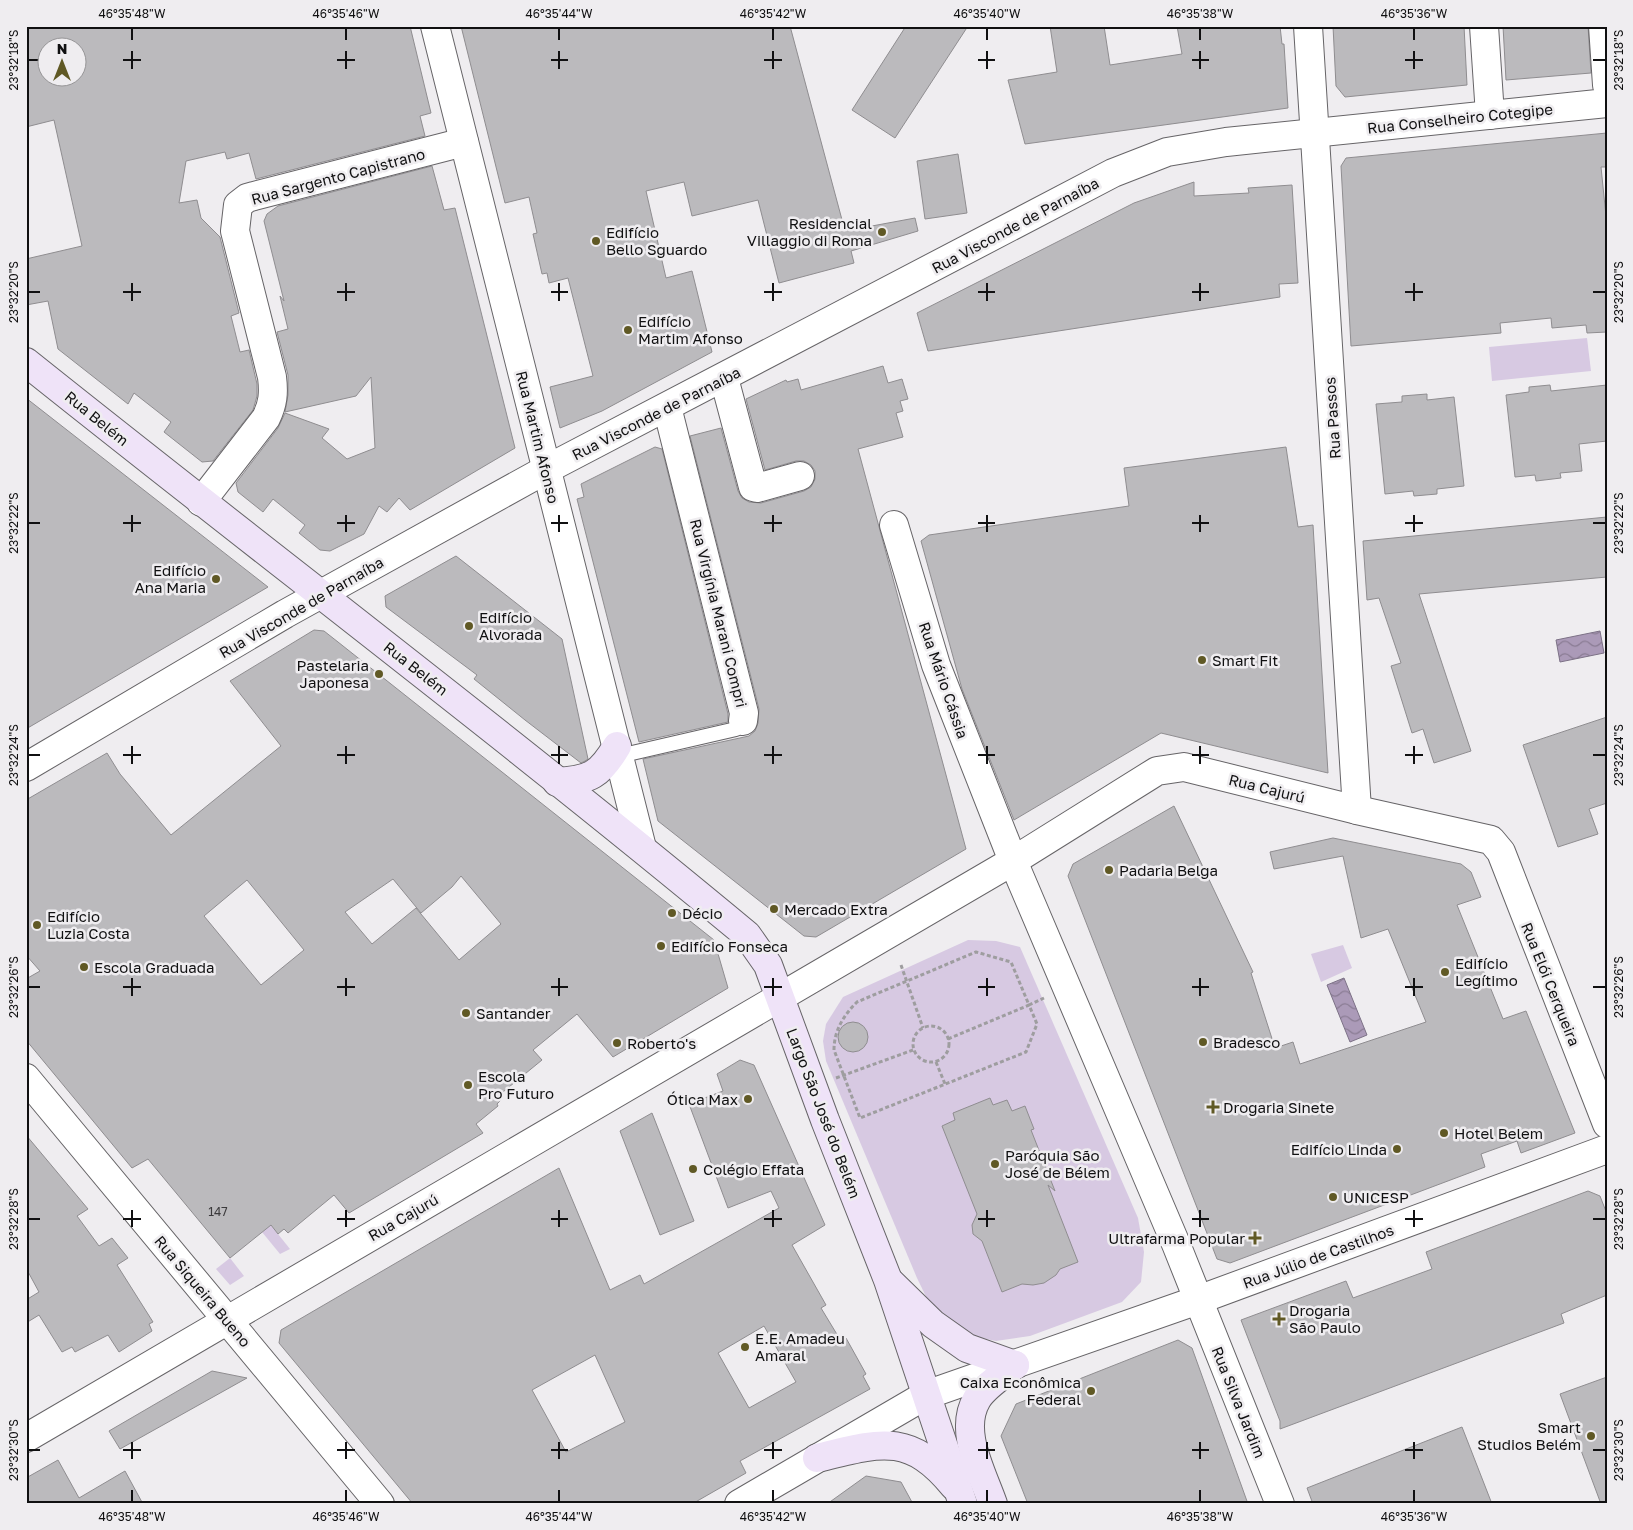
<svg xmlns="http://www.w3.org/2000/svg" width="1633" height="1530" font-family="'Golos Text',sans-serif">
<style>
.green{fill:#d7c9e2}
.water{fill:url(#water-waves);stroke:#7c7186}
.building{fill:#bbbabd;stroke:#8f8d90;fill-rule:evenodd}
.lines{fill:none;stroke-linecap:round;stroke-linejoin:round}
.service-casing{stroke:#666467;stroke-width:16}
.minor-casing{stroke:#666467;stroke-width:30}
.tertiary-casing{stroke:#666467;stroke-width:30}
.secondary-casing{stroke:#666467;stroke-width:30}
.path{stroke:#9e9d9f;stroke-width:3;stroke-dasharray:4 2.5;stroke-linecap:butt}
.service{stroke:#fff;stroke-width:14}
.minor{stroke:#fff;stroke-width:28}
.tertiary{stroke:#fff;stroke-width:28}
.secondary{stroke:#efe3f8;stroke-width:28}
.ticks{fill:none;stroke:#101011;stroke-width:2}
.poi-dot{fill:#605925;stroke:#efedf0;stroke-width:2}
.labels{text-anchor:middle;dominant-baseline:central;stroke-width:5;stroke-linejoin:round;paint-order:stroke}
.number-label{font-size:12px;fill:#3b3a3c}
.street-label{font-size:15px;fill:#101011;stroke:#efedf0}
.poi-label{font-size:15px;fill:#101011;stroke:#efedf0;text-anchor:start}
.neatline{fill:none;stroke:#101011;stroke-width:2}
.ticks-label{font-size:12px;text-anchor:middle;fill:#101011}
</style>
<defs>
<pattern id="water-waves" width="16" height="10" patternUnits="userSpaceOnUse" patternTransform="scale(1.25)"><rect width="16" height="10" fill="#ab9ab8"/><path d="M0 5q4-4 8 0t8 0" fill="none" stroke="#8a7c94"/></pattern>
</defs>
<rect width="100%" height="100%" fill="#efedf0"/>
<g class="green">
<path d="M1587,338l4,33 -99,10 -3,-34z"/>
<path d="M968,940l28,1 24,6 118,271 6,34 -3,30 -19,20 -92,34 -34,5 -30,-6 -33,-24 -16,-33 -91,-217 -3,-20 3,-17 17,-27z"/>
<path d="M1343,945l9,23 -31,14 -10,-28z"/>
<path d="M270,1224l20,25 -10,5 -18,-22z"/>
<path d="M230,1258l14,18 -14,9 -14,-16z"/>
</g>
<g class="water">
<path d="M1600,631l4,22 -44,9 -4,-22z"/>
<path d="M1344,978l23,57 -17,7 -23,-57z"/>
</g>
<g class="building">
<path d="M26,26h384l21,87 -11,3 5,20 -169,43 -7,-26 -22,6 -2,-7 -39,9 -7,42 18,-3 4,18 19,19 19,76 -8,3 9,36 9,-2 8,34v12l-4,14 -40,51 -11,1 -38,-30 7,-10 -37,-29 -6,11 -70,-55 -10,-48 -22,4v-46l56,-13 -28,-126 -28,7zM48,48h30v30h-30z"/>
<path d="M461,26h329l55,205 70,-13 3,13 -67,20 3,12 -75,20 -21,-83 -66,16 -8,-34 -38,9 20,87 26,-7 20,81 -110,59 -42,17 -10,-41 43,-11 -25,-98 -19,5 -2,-10 -5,1 -9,-40 4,-1 -8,-36 -24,6z"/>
<path d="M906,26h62l-73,112 -43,-28z"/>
<path d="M1050,26h54l6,39 72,-11 -5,-28h103l2,18h2l4,64 -263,36 -17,-64 49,-8z"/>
<path d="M1333,26h131l3,59 -122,12 -9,-11z"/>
<path d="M1503,26h85l3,47 -85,7z"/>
<path d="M1607,133v34h-6l6,59v106l-20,1 -1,-8 -34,3 -1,-10 -51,5 1,10 -150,13 -10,-180 5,-8z"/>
<path d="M958,154l9,59 -42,6 -8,-58z"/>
<path d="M432,166l12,44 11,-2 60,240 -105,62 -11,-12 -12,14 -8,-6 -15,28 -34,17 -10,-1 -21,-17 6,-8 -32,-26 -10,13 -25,-20 -2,-9 42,-55 7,-15 44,16 -7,9 25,21 28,-11 -4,-71 -15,19 -71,16 3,-17v-20l-11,-43 11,-3 -8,-33 4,5 -20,-80 3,-7 11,-8z"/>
<path d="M1194,182v14l55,-3 -1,-5 44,-3 6,98 -19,1 1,13 -352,54 -11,-38 217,-110z"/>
<path d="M883,366l5,17 14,-4 6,20 -8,2 3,10 -7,2 7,24 -45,12 108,400 -150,88 -12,-1 -146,-115 -15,-62 106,-23 6,-5 3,-8 1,-14 -69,-273 31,-8 17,63 4,7 7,4 12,1 43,-12 7,-4 4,-8v-8l-4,-6 -7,-4h-8l-31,9 -19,-71 40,-19 1,2 11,-3 3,11z"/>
<path d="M1550,385l1,6 56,-6v56l-28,3 3,27 -22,2 1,5 -25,3 -1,-6 -20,2 -9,-82 23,-3v-5z"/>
<path d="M1427,394v6l27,-3 10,89 -27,3v5l-23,2 -1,-5 -28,3 -9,-90 26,-2v-6z"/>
<path d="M26,398l242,189 -242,142z"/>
<path d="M655,447l7,2 66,265v8l-89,20 -62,-243 7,-2 -3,-13z"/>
<path d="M1286,447l12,80 15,-2 15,248 -167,-40 -147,87 -52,-131 -41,-148 8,-6 200,-29 -5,-38z"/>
<path d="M1607,517v60l-188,17 52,157 -37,12 -11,-34 -11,4 -21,-67 10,-3 -22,-65 -12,2 -4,-59z"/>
<path d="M456,556l106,83 26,120 -3,2 -4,2 -56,-43 -51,-41 3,-4 -91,-68 -1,-11z"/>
<path d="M314,630l10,1 14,11 376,298 14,48 -115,69 -36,-43 -44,36 9,10 -44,36 3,4 -4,4 1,2 -22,18 7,9 -134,80 -15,-18 -46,38 -4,-4 -6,5 -7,-9 -41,33 -82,-99 -16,9 -106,-128v-61l14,-8 -14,-16v-155l81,-47 13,21 51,61 110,-89 -51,-65zM461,876l40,48 -42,36 -43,-52 -44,36 -27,-32 48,-33 28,34 31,-26zM247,880l57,70 -43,35 -57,-69z"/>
<path d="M1607,717v86l-18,6 9,25 -40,13 -35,-102z"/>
<path d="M1174,806l79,166 -2,1 24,75 18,-6 7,22 126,-42 -38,-93 -27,9 -18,-82 -69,13 -4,-17 63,-14 128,26 10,8 10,25 -24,8 46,114 23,-8 49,122 -54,20 -4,-12 -36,13 4,13 -255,96 -13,-4 -149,-383 5,-12z"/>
<circle cx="853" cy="1037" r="15"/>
<path d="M740,1060l14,5 71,160 -33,20 34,60 -5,3 20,33 5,-3 20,36 -3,2 7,13 -130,72 6,12 -54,31h-279l-134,-161 2,-13 278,-162 51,122 30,-15 4,9 135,-76 -8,-17 -43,17 -39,-104 34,-13 -6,-17zM764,1326l32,56 -47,26 -31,-55zM595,1355l30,67 -59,30 -34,-62z"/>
<path d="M990,1098l3,7 14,-5 5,11 13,-5 9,23 -3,1 24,61 -7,-6 30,77 -18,7 -4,6 -12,8 -11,2 -11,-1 -20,8 -20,-51 -9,-7 -1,-9 5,-11 -35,-88 13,-6 -2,-7z"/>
<path d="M652,1113l42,108 -34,14 -40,-104z"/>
<path d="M26,1135l62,74 -11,7 22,30 13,-8 16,20 -11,7 36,57 -4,2 3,7 -33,21 -11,-17 -33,17 -3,-5 -10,5 -23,-37 -13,8v-23l13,-8 -13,-24z"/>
<path d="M1588,1191l12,5 7,18v81l-46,19 3,9 -284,106v-8l-39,-101 105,-39 7,17 79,-29 -6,-17z"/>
<path d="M1178,1340l14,8 56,156h-220l-27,-68 15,-32z"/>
<path d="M212,1371l35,7 -127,71 -11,-18z"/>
<path d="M1607,1377v127h-6l-41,-110z"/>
<path d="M1462,1427l30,77h-179l-6,-16z"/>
<path d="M58,1460l21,38 46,-27 18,33h-117v-26z"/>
<path d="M866,1476l35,6 12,22h-86z"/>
</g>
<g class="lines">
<defs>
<path id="service" d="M619,756l117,-27 7,-8"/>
<g id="minor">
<path d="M1308,26l49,784"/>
<path d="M1484,26l6,89"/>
<path d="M1603,26l4,59"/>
<path d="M724,378l29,109 4,1 43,-12"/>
<path d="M667,407l77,306 -1,8"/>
<path d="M201,502l65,-84c7,-14 8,-25 6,-41l-37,-146 3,-26 9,-7 7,-2 210,-54"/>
<path d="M894,525l42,140 77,196"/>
</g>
<g id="tertiary">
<path d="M435,26l207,822"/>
<path d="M26,767l259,-153 262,-145 566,-296 54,-21 59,-10 381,-39"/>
<path d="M1013,861l163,383 104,260"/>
<path d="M26,1078l354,426"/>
<path d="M26,1438l987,-577 144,-90 27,-4 173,43 134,30 10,12 106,272"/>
<path d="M739,1504l187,-109 272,-95 409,-151"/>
</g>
<g id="secondary">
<path d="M26,362c240,192 485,377 721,573l21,30 57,155 63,160 75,224"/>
<path d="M557,782c33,-2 43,-7 60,-36"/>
<path d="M891,1283l42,41 34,24 48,17"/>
<path d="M817,1458c62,-15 92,-27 137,28"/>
<path d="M993,1504c-11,-32 -35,-73 -16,-105 8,-13 27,-25 38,-34"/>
</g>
</defs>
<use href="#service" class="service-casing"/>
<use href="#minor" class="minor-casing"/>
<use href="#tertiary" class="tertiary-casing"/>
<use href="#secondary" class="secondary-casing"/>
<g class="path">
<path d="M901,965l22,63"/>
<circle cx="931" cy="1044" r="18"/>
<path d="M948,1039l81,-34 8,19 -11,28 -166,66 -26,-68c0,-19 9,-34 23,-48l119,-50 35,10 18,43 15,-7"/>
<path d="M936,1062l9,22"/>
<path d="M836,1078l77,-28"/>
</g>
<use href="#service" class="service"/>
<use href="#minor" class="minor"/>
<use href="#tertiary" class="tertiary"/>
<use href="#secondary" class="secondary"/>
</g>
<path class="ticks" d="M132,28v12M346,28v12M559,28v12M773,28v12M987,28v12M1200,28v12M1414,28v12M132,51v18M346,51v18M559,51v18M773,51v18M987,51v18M1200,51v18M1414,51v18M28,60h12M123,60h18M337,60h18M551,60h17M764,60h18M978,60h17M1192,60h17M1405,60h18M1593,60h13M132,283v18M346,283v18M559,283v18M773,283v18M987,283v18M1200,283v18M1414,283v18M28,292h12M123,292h18M337,292h18M551,292h17M764,292h18M978,292h17M1192,292h17M1405,292h18M1593,292h13M132,515v17M346,515v17M559,515v17M773,515v17M987,515v17M1200,515v17M1414,515v17M28,523h12M123,523h18M337,523h18M551,523h17M764,523h18M978,523h17M1192,523h17M1405,523h18M1593,523h13M132,746v18M346,746v18M559,746v18M773,746v18M987,746v18M1200,746v18M1414,746v18M28,755h12M123,755h18M337,755h18M551,755h17M764,755h18M978,755h17M1192,755h17M1405,755h18M1593,755h13M132,978v18M346,978v18M559,978v18M773,978v18M987,978v18M1200,978v18M1414,978v18M28,987h12M123,987h18M337,987h18M551,987h17M764,987h18M978,987h17M1192,987h17M1405,987h18M1593,987h13M132,1210v17M346,1210v17M559,1210v17M773,1210v17M987,1210v17M1200,1210v17M1414,1210v17M28,1219h12M123,1219h18M337,1219h18M551,1219h17M764,1219h18M978,1219h17M1192,1219h17M1405,1219h18M1593,1219h13M132,1442v17M346,1442v17M559,1442v17M773,1442v17M987,1442v17M1200,1442v17M1414,1442v17M28,1450h12M123,1450h18M337,1450h18M551,1450h17M764,1450h18M978,1450h17M1192,1450h17M1405,1450h18M1593,1450h13M132,1490v12M346,1490v12M559,1490v12M773,1490v12M987,1490v12M1200,1490v12M1414,1490v12"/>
<g class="poi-dot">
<circle cx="882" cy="232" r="5"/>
<circle cx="596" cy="241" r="5"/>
<circle cx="628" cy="330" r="5"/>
<circle cx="216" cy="579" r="5"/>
<circle cx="469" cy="626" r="5"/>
<circle cx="1202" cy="660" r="5"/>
<circle cx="379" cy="674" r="5"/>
<circle cx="1109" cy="870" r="5"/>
<circle cx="774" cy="909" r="5"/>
<circle cx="672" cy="913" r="5"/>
<circle cx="37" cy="925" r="5"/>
<circle cx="661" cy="946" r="5"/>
<circle cx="84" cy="967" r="5"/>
<circle cx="1445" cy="972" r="5"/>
<circle cx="466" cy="1013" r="5"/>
<circle cx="1203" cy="1042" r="5"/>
<circle cx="617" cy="1043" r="5"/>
<circle cx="468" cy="1085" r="5"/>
<circle cx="748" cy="1099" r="5"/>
<path d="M1210.5 1099.5h5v5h5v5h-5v5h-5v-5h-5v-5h5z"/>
<circle cx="1444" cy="1133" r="5"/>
<circle cx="1397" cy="1149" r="5"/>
<circle cx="995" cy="1164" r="5"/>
<circle cx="693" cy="1169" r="5"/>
<circle cx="1333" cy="1197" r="5"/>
<path d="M1252.5 1230.5h5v5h5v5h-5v5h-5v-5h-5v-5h5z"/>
<path d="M1276.5 1311.5h5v5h5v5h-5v5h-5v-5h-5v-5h5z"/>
<circle cx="745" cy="1347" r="5"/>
<circle cx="1091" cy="1391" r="5"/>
<circle cx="1591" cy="1436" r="5"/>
</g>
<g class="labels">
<g class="number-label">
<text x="218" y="1211">147</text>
</g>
<g class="street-label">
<text transform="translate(1460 118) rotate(-6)">Rua Conselheiro Cotegipe</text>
<text transform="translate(338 176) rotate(-15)">Rua Sargento Capistrano</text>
<text transform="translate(1015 225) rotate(-28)">Rua Visconde de Parnaíba</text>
<text transform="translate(656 413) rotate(-27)">Rua Visconde de Parnaíba</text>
<text transform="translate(97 418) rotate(39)">Rua Belém</text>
<text transform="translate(1332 418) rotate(-94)">Rua Passos</text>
<text transform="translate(538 437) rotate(76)">Rua Martim Afonso</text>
<text transform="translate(301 607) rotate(-30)">Rua Visconde de Parnaíba</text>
<text transform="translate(719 613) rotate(76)">Rua Virgínia Marani Compri</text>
<text transform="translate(416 668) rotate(38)">Rua Belém</text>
<text transform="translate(944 680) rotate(71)">Rua Mário Cássia</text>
<text transform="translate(1267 788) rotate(14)">Rua Cajurú</text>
<text transform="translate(1551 984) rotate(68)">Rua Elói Cerqueira</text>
<text transform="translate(824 1113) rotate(69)">Largo São José do Belém</text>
<text transform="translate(403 1217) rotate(-30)">Rua Cajurú</text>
<text transform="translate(1318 1256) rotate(-20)">Rua Júlio de Castilhos</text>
<text transform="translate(203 1291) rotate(50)">Rua Siqueira Bueno</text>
<text transform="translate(1239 1402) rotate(68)">Rua Silva Jardim</text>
</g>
<g class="poi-label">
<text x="872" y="223" text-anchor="end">Residencial<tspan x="872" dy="17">Villaggio di Roma</tspan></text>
<text x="606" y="232">Edifício<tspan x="606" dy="17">Bello Sguardo</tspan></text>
<text x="638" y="321">Edifício<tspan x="638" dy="17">Martim Afonso</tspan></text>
<text x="206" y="570" text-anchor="end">Edifício<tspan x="206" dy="17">Ana Maria</tspan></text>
<text x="479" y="617">Edifício<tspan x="479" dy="17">Alvorada</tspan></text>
<text x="1212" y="660">Smart Fit</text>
<text x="369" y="665" text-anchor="end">Pastelaria<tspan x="369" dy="17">Japonesa</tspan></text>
<text x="1119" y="870">Padaria Belga</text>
<text x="784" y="909">Mercado Extra</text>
<text x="682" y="913">Décio</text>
<text x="47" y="916">Edifício<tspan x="47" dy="17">Luzia Costa</tspan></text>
<text x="671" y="946">Edifício Fonseca</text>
<text x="1455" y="963">Edifício<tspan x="1455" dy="17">Legítimo</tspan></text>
<text x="94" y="967">Escola Graduada</text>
<text x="476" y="1013">Santander</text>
<text x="1213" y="1042">Bradesco</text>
<text x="627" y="1043">Roberto's</text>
<text x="478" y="1076">Escola<tspan x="478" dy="17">Pro Futuro</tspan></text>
<text x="738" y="1099" text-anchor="end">Ótica Max</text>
<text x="1223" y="1107">Drogaria Sinete</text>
<text x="1454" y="1133">Hotel Belem</text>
<text x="1387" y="1149" text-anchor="end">Edifício Linda</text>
<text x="1005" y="1155">Paróquia São<tspan x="1005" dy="17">José de Bélem</tspan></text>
<text x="703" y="1169">Colégio Effata</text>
<text x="1343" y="1197">UNICESP</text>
<text x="1245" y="1238" text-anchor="end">Ultrafarma Popular</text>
<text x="1289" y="1310">Drogaria<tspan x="1289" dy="17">São Paulo</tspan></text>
<text x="755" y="1338">E.E. Amadeu<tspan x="755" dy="17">Amaral</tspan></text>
<text x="1081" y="1382" text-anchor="end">Caixa Econômica<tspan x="1081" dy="17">Federal</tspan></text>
<text x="1581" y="1427" text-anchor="end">Smart<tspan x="1581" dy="17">Studios Belém</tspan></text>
</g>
</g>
<rect width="1633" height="1530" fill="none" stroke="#efedf0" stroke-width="55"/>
<g transform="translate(62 62)"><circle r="24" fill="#efedf0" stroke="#969597"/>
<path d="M0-4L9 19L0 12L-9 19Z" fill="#605925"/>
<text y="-8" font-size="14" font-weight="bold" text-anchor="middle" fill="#101011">N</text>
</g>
<rect x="28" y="28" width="1578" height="1474" class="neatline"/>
<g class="ticks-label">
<text x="132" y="18">46°35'48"W</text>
<text x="346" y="18">46°35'46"W</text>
<text x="559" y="18">46°35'44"W</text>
<text x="773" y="18">46°35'42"W</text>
<text x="987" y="18">46°35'40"W</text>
<text x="1200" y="18">46°35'38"W</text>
<text x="1414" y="18">46°35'36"W</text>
<text transform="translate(14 60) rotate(-90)" y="4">23°32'18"S</text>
<text transform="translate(1619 60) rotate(-90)" y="4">23°32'18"S</text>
<text transform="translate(14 292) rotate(-90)" y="4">23°32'20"S</text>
<text transform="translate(1619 292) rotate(-90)" y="4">23°32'20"S</text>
<text transform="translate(14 523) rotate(-90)" y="4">23°32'22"S</text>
<text transform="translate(1619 523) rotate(-90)" y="4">23°32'22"S</text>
<text transform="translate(14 755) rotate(-90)" y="4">23°32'24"S</text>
<text transform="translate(1619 755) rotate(-90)" y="4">23°32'24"S</text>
<text transform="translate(14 987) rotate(-90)" y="4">23°32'26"S</text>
<text transform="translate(1619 987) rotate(-90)" y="4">23°32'26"S</text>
<text transform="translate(14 1219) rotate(-90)" y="4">23°32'28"S</text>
<text transform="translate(1619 1219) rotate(-90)" y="4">23°32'28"S</text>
<text transform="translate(14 1450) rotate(-90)" y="4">23°32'30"S</text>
<text transform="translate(1619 1450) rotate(-90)" y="4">23°32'30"S</text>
<text x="132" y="1521">46°35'48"W</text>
<text x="346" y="1521">46°35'46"W</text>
<text x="559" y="1521">46°35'44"W</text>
<text x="773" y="1521">46°35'42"W</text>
<text x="987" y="1521">46°35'40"W</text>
<text x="1200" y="1521">46°35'38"W</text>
<text x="1414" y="1521">46°35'36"W</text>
</g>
</svg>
